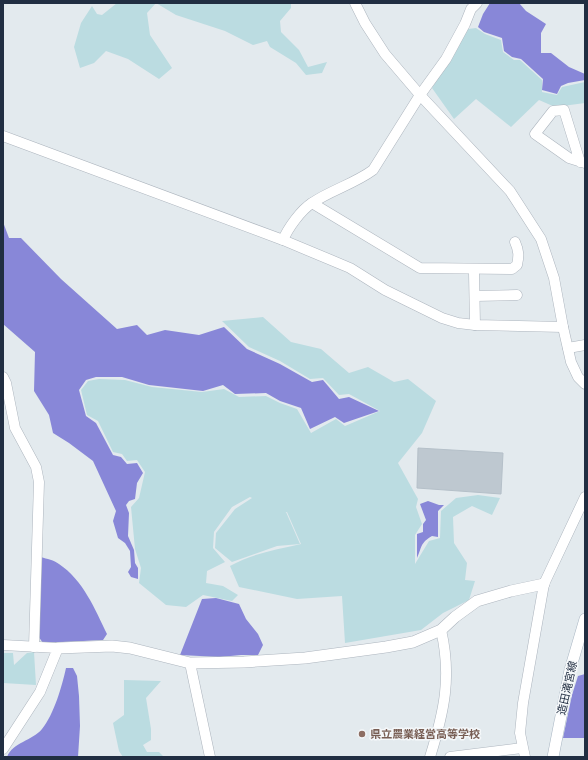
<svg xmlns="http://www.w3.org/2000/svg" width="588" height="760" font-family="Arial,'Noto Sans JP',sans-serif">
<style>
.green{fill:#bbdce1}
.water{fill:#8887d8}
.building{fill:#bec8d0;stroke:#b5c0c9}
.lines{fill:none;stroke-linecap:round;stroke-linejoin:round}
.minor-casing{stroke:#adb5be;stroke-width:11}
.tertiary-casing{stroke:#adb5be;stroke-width:12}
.secondary-casing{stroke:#aab7c4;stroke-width:12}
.minor{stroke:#fff;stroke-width:10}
.tertiary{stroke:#fff;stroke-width:11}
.secondary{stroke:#fff;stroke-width:11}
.education-dot{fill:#8d6e63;stroke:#f5f8fa;stroke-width:1.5}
.labels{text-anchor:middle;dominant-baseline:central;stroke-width:3;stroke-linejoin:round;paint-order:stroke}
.street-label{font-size:11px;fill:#212e42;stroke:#f5f8fa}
.education-label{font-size:11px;font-weight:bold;fill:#785e54;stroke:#f5f8fa;text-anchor:start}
</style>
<rect width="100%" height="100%" fill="#e3eaee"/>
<g class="green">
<path d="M117,3h174v5l-11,13 1,11 18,18 9,17 19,-5 -5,11 -16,2 -10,-12 -26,-16 -3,-6 -14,4 -28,-14 -49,-16 -20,-12 -9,10 3,22 22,33 -13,11 -31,-20 -22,-8 -12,12 -14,5 -6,-21 7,-24 11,-17 5,8 5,1z"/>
<path d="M476,28l9,6 16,6 2,12 11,8h6l22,20v12l15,3 5,-8 23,-5v21l-30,4 -16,-7 -28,27 -35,-28 -22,20 -22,-31 36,-59z"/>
<path d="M263,317l28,25 30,7 28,24 19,-6 26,15 14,-3 28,22 -14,32 -24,30 20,36 -2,8 6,17 -7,11v29l14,-23 11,-3 1,-27 15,-13 22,-3 22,3 -8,17 -20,-9 -19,11 1,26 13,20 -2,17 10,1 -6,19 -26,13 -22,17 -76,13 -3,-47 -45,3 -58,-12 -9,-21c23,-13 46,-16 71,-22l-14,-32 -18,2 17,-2 14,32 -23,2 -45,16 -17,-14 1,-15 19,-24 17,-11 -2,-1 -18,10 -18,25 -1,16 12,14 -18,9 -1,12 17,3 15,9 -6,6 -29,-6 -17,12 -20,-2 -27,-22 2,-15 -6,-19 -4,-42 8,-9 6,-26 -8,-12 -10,1 -5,-7 -9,-2 -15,-31 -11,-6 -6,-25 7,-9 11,-2 26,1 27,7 50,5 22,-3 15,8 27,-1 14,7 17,6 14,24 25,-14 9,7 35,-15 -31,-17 -10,1 -16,-17 -13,1 -30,-18 -31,-14 -27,-26z"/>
<path d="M34,652l2,33 -33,-2v-30h10l1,12 13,-12z"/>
<path d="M124,680l37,1 -15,17 5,31v11l-8,5 4,7h12l5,5h-41l-4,-6 -6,-28 11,-8z"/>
</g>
<g class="water">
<path d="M490,3h29l7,8 20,13 -5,9v20h10l18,14 16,7v6l-17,3 -7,3 -4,8 -15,-4 1,-11 -22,-20 -9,-2 -8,-6 -2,-13 -18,-6 -6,-5 5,-13z"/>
<path d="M3,222l6,16h12l40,41 56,50 20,-4 10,10 18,-5 34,5 25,-8 23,22 33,15 32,18 11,-2 16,19 10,-2 30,14 -35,12 -9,-6 -25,12 -9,-21 -21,-7 -14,-8 -31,1 -12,-9 -20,6 -54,-6 -27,-8h-26l-10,3 -7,10 7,26 10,7 17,32 8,2 6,7 10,-1 6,10 -6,10 -2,16 -6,2 -3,4 3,8 -1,23 6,14 1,13 3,5v11l-7,-2 -3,-5 3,-5 -1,-16 -5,-8 -7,-5 -5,-17 3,-10 -23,-50 -24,-18 -16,-10 -4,-18 -15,-24 1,-39 -32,-28z"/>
<path d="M428,501l11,4h5l-6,6v26l-6,-1c-12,7 -10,11 -15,22v-24l6,-2v-8l3,-4 -6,-16z"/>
<path d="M41,557c6,2 13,3 18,7 24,16 36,45 48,70l-4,6 -60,3 -5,-7z"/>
<path d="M216,598l23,6 7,15 12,15 5,11 -5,10h-17l-21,2 -40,-2 22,-56z"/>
<path d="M66,668h7l4,8 2,20 1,30 -2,31h-71c6,-15 25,-16 35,-28 12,-15 20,-43 24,-61z"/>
<path d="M585,674v64h-22l9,-43 6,-19z"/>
</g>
<path class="building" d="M418,448l85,5 -2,41 -84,-6z"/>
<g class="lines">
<defs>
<g id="minor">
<path d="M355,3l10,20 20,31 35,41 90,96 31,48 13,39 9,49 8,35 7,15 7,7"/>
<path d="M3,136l280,104 67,28 35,22 57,28 16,5 17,2 88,2"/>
<path d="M580,162l-16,-52 -11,1 -18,23 34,24 16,5"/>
<path d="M312,203l108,65 92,1 5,-4c2,-9 2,-14 -2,-23"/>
<path d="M283,240c5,-12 18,-30 29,-37 19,-13 42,-19 61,-33l47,-75 26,-36 19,-35 6,-15 6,-6"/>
<path d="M474,273l1,52"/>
<path d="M475,296l42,-1"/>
<path d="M568,348l17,-3"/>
<path d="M3,377l3,6 9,45 21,39 3,15 -5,165"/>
<path d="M3,645l55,3 -18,44 -37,57"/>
<path d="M190,663l20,94"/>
<path d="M430,757c14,-45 22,-80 11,-127"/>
<path d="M450,757l72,-9"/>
<path d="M525,757l-5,-24 3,-30 21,-119 41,-87"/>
</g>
<path id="tertiary" d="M58,648l54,-2 18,2 60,15 54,-1 61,-4 81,-11 27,-5 28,-12 14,-13 22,-16 34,-10 33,-7"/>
<path id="secondary" d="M553,757l17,-87 15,-51"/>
</defs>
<use href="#minor" class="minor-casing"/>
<use href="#tertiary" class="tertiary-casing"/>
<use href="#secondary" class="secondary-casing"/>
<use href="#minor" class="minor"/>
<use href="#tertiary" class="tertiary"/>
<use href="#secondary" class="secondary"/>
</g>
<circle class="education-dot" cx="362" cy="734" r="4"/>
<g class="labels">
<g class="street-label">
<text transform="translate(567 688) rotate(-77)">造田滝宮線</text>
</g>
<g class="education-label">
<text x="370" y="734">県立農業経営高等学校</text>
</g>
</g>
<rect width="588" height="760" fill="none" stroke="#212e42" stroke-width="8"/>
</svg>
